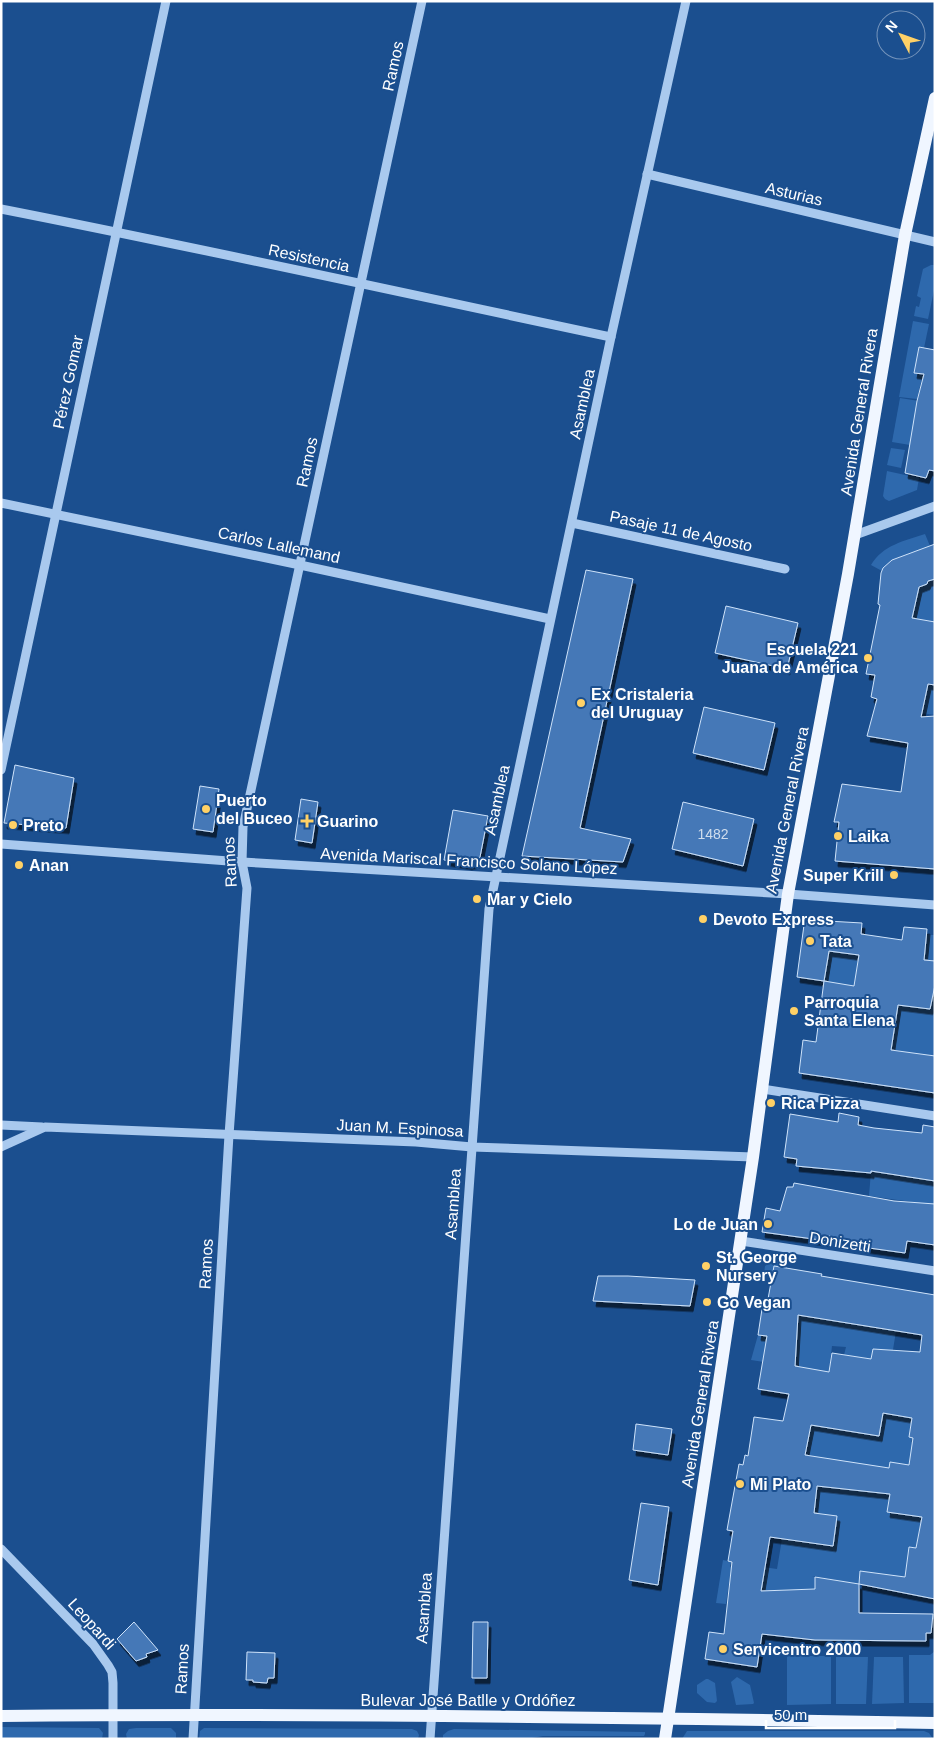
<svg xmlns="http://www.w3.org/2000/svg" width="936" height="1740" font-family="Arial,sans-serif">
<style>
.green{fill:#2e69ad}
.building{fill:#4478b7;stroke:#cfe3fa;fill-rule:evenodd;filter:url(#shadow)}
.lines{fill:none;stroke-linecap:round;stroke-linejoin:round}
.minor{stroke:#a9c9ee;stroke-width:9}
.major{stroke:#f0f6ff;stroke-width:12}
.poi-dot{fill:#ffd166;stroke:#1b4f8f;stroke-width:2}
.labels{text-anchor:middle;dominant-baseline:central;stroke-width:4;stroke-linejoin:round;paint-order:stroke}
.number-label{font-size:14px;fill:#d0dded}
.street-label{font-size:16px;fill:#fff;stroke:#1b4f8f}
.poi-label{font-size:16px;font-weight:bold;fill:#fff;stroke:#1b4f8f;text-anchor:start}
</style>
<defs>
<filter id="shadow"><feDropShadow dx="3" dy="5.5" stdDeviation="0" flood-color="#0009"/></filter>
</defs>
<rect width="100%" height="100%" fill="#1b4f8f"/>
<g class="green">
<path d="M931,265h4v21l-7,33 -14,-3 2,-10 3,1 2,-9 -4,-2 6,-27z"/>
<path d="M913,321l16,3 -5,24 -5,-1 -4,25 8,2 -6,25 -18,-2z"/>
<path d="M900,398l19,3 -9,44 -18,-3z"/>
<path d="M891,448l14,2 -4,18 -14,-3z"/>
<path d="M887,471l32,7 -2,12 -28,11 -4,-2 -2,-3z"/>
<path d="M925,534l5,12 -38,14 -10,11 -11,-6c12,-20 33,-24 54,-31z"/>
<path d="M935,579v43l-23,-4 4,-15 -6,-2 3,-12 14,-5 1,-3z"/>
<path d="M928,685l7,1v29l-34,-5 23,-6z"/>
<path d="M927,935h8v26l-11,-1z"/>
<path d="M829,951l30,4 -5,31 -30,-5z"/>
<path d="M934,985l1,71 -44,-6 7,-44 -27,-18 46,19 13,2z"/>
<path d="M935,1161v50l-23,-9 -43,-6 2,-25z"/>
<path d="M775,1260l12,2v6l-13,-2 -2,10 -8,-2 1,-8z"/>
<path d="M798,1315l98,16 -4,25 -25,22 -5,-1 3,-19 -21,-3 2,-8 -14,-1 -3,26 -78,-12 7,-25 38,5z"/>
<path d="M888,1382l24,36 -3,19 4,1 16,36 -39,-12 -3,18 5,1 -5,31 35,5 -6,31 -7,-1 -4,30 -45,-6 -1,13 -47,-8 3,1v12l-37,1 -22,3 7,-26 14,2 5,-30 51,7 4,-29 -23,-4 2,-12 -5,-1 2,-15 59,7 -67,-37 6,-30 68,11z"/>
<path d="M723,1560l9,2 -6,42 -10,-1z"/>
<path d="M935,1651v52h-26v-48h21z"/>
<path d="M787,1656h44v48l-44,1z"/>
<path d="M836,1657h32l-2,47h-30z"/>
<path d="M874,1657h29l1,46 -32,1z"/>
<path d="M737,1677l13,8 4,18 -1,1 -17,1 -5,-23z"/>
<path d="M706,1679h2l7,4 2,18 -2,2 -8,-1 -10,-9v-8z"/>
<path d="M1,1727l98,1 4,5 -1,6h-101z"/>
<path d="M136,1728h35l5,5v6h-49l-1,-5 3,-5z"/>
<path d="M204,1728l208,1 5,2 2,4 -1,4h-219l1,-8z"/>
<path d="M454,1729l191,3v2l-1,2h-101l-16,3h-84v-4l5,-4z"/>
<path d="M687,1731h237l5,2 4,6h-251z"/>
</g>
<g class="building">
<path d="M919,347l16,3v121l-6,-1 -3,8 -21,-5 12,-72 7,-27 -10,-1z"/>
<path d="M935,544v35l-7,2 -1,3 -8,3 -7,31 23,4v63l-7,-1 -7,33 14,-1v153l-100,-8 4,-39h-5l8,-38 59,8 7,-49 -41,-7 10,-37 -6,-2 4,-22 -9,-1 14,-69 -2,-1 3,-31 2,-5 9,-8z"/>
<path d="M586,570l47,9 -53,249 51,11 -8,23 -101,-6z"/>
<path d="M726,606l72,17 -11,46 -72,-16z"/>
<path d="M704,707l71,16 -11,47 -71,-17z"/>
<path d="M15,765l59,13 -8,50 -62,-5z"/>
<path d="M200,786l19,3 -6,43 -20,-3z"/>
<path d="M301,799l17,3 -6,41 -17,-3z"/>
<path d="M683,802l71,17 -11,47 -71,-17z"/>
<path d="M453,810l35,6 -8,41 -3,5 -8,2 -25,-4z"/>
<path d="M810,920l52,3 -1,11 41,6 2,-13 23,2 -3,31 11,1v24l-5,24 -32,-4 -7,45 44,6v37l-136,-20 4,-33 13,2 8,-61 -27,-4 7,-52zM829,951l30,4 -5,31 -30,-5z"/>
<path d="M839,1113l20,4 -1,8 16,3 48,5 1,-8 12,2v54l-64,-10v2l-75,-7 1,-7 -13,-2 6,-43 48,8z"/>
<path d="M794,1183l100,18 41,3v41l-28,-4 -2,12 -43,-6 1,-2 -34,-9 -1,5 -66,-9 4,-24 14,3 7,-24h6z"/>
<path d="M774,1266l48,8 -1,2 114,19v304l-76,-15v29l74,1 -2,19h-5v8l-111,-1 -53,-6 -5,33 -52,-8 4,-27 15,2 8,-72 -4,-1 5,-30 -6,-1 12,-66 4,1 2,-10 3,1 6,-39 29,4 6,-27 -31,-5 9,-53 -9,-1 4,-26 4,1zM798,1315l124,20 -2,17 -47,-3 -2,10 -39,-6 -3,19 -34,-6zM883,1413l29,5 -3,19 4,1 -4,27 -19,-3 -1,6 -84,-13 6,-30 68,11zM817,1486l73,8 -3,18 35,5 -6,31 -7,-1 -4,30 -45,-6 -1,13 -44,-7v12l-54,2 9,-54 63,9 4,-30 -23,-3z"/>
<path d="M598,1276h30l67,4 -5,26 -97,-5z"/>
<path d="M636,1424l36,5 -4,26 -35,-5z"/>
<path d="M641,1503l28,4 -11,78 -29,-5z"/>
<path d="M134,1622l24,28 -12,4 1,3 -11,4 -19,-22z"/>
<path d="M473,1622h15l-1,56h-15z"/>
<path d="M247,1652l28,1 -1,25h-6l-1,5 -14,-1v-2h-7z"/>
</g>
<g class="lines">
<g class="minor">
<path d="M647,174l288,68"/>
<path d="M1,209c204,40 407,85 610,128"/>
<path d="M1,503l299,62 250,54"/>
<path d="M572,523l213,46"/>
<path d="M855,535l80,-29"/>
<path d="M1,770l165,-769"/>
<path d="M1,844l241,18 546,32 147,11"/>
<path d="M762,1089l173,27"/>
<path d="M1,1125l41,2"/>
<path d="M1,1147l44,-20 371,15 56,5 281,10"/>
<path d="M741,1241l194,30"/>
<path d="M1,1549l92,95 15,21 4,7 1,11v56"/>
<path d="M193,1739l36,-604 18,-247 -5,-26 1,-35 179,-826"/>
<path d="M430,1739l59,-830 122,-572 75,-336"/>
</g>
<g class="major">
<path d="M1,1716c311,-3 623,1 934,7"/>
<path d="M665,1739l88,-582 35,-263 60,-320 57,-339 30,-137"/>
</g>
</g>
<g class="poi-dot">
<circle cx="868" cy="658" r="5"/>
<circle cx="581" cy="703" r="5"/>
<circle cx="206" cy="809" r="5"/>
<path d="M304.5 813.5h5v5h5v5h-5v5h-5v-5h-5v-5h5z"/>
<circle cx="13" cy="825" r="5"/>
<circle cx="838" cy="836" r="5"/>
<circle cx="19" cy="865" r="5"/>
<circle cx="894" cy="875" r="5"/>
<circle cx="477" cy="899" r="5"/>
<circle cx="703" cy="919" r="5"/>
<circle cx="810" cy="941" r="5"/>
<circle cx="794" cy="1011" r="5"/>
<circle cx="771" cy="1103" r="5"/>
<circle cx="768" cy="1224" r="5"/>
<circle cx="706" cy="1266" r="5"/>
<circle cx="707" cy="1302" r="5"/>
<circle cx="740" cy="1484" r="5"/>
<circle cx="723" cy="1649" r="5"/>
</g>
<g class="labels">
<g class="number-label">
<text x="713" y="834">1482</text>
</g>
<g class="street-label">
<text transform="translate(393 66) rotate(-78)">Ramos</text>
<text transform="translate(794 194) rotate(13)">Asturias</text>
<text transform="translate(309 258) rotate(12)">Resistencia</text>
<text transform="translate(68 382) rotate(-78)">Pérez Gomar</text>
<text transform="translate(582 404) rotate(-78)">Asamblea</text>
<text transform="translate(859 412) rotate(-81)">Avenida General Rivera</text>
<text transform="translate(307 462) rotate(-78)">Ramos</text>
<text transform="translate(681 531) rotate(12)">Pasaje 11 de Agosto</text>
<text transform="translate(279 545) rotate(12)">Carlos Lallemand</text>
<text transform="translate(497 800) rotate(-78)">Asamblea</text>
<text transform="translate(787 810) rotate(-79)">Avenida General Rivera</text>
<text transform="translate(469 861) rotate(3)">Avenida Mariscal Francisco Solano López</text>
<text transform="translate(230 862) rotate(-93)">Ramos</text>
<text transform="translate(400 1128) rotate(3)">Juan M. Espinosa</text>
<text transform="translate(453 1204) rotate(-86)">Asamblea</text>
<text transform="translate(840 1242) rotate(9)">Donizetti</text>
<text transform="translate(206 1264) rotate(-87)">Ramos</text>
<text transform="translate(700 1404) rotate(-81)">Avenida General Rivera</text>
<text transform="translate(424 1608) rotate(-86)">Asamblea</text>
<text transform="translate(92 1624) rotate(48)">Leopardi</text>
<text transform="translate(182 1669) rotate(-87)">Ramos</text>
<text x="468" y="1700">Bulevar José Batlle y Ordóñez</text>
</g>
<g class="poi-label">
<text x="858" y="649" text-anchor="end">Escuela 221<tspan x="858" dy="18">Juana de América</tspan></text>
<text x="591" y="694">Ex Cristaleria<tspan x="591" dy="18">del Uruguay</tspan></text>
<text x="216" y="800">Puerto<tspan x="216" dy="18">del Buceo</tspan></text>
<text x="317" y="821">Guarino</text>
<text x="23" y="825">Preto</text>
<text x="848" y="836">Laika</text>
<text x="29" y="865">Anan</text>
<text x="884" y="875" text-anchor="end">Super Krill</text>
<text x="487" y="899">Mar y Cielo</text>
<text x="713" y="919">Devoto Express</text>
<text x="820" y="941">Tata</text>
<text x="804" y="1002">Parroquia<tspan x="804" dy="18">Santa Elena</tspan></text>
<text x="781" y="1103">Rica Pizza</text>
<text x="758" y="1224" text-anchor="end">Lo de Juan</text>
<text x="716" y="1257">St. George<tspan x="716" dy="18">Nursery</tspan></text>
<text x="717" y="1302">Go Vegan</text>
<text x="750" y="1484">Mi Plato</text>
<text x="733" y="1649">Servicentro 2000</text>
</g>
</g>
<rect width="936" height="1740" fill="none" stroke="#ffffff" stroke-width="5"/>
<g transform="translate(901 35) rotate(311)"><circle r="24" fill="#1b4f8f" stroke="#7695bc"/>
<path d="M0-4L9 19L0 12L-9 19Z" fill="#ffd166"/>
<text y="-8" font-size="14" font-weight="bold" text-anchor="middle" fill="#ffffff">N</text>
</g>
<path d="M766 1720v8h129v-8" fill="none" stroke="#ffffff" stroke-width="2.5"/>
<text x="774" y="1720" font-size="15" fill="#ffffff" stroke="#1b4f8f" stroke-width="4" paint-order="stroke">50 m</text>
</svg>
